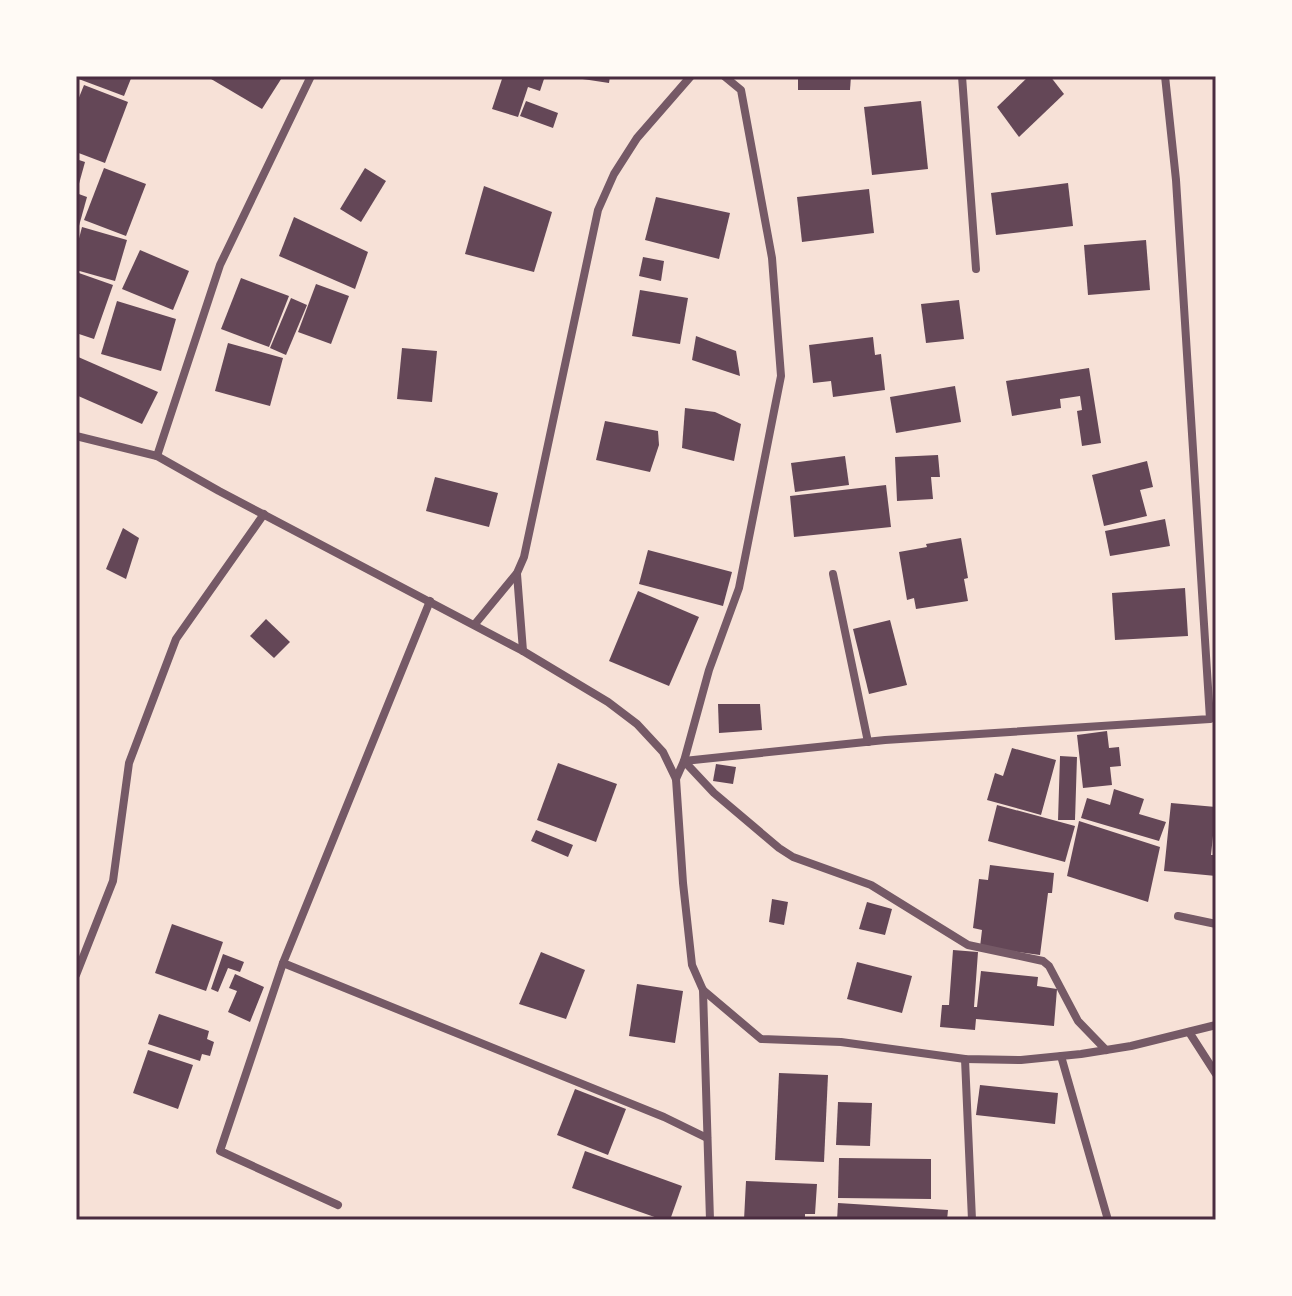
<svg xmlns="http://www.w3.org/2000/svg" width="1292" height="1296" font-family="Helvetica,sans-serif">
<style>
.building{fill:#644757}
.lines{fill:none;stroke-linecap:round;stroke-linejoin:round}
.minor{stroke:#755966;stroke-width:8}
.neatline{fill:none;stroke:#4a2c40;stroke-width:3}
</style>
<rect width="100%" height="100%" fill="#f7e1d7"/>
<g class="building">
<path d="M76,76h56l-8,20 -48,-18z"/>
<path d="M206,76h77l-21,33z"/>
<path d="M503,76h42l-5,15 -12,-4 -10,30 -26,-8z"/>
<path d="M576,76h34l-1,7 -33,-5z"/>
<path d="M798,76h53l-1,14h-52z"/>
<path d="M1029,76h21l14,18 -45,43 -22,-30z"/>
<path d="M84,85l44,17 -23,61 -29,-11v-47z"/>
<path d="M526,101l32,12 -5,15 -33,-12z"/>
<path d="M921,101l7,68 -56,6 -8,-68z"/>
<path d="M76,159l9,3 -8,29h-1z"/>
<path d="M104,168l42,16 -20,52 -42,-16z"/>
<path d="M365,168l21,13 -25,41 -21,-13z"/>
<path d="M1068,183l5,43 -77,9 -5,-42z"/>
<path d="M484,186l68,26 -18,60 -69,-18z"/>
<path d="M869,189l5,44 -72,9 -5,-45z"/>
<path d="M76,193l11,4 -10,36 -1,-1z"/>
<path d="M656,197l74,16 -11,46 -74,-19z"/>
<path d="M294,217l74,35 -13,37 -76,-33z"/>
<path d="M82,227l45,13 -12,41 -39,-11v-20z"/>
<path d="M1146,240l4,50 -62,5 -4,-50z"/>
<path d="M140,250l49,21 -16,39 -51,-21z"/>
<path d="M643,257l21,4 -3,20 -22,-5z"/>
<path d="M76,272l37,13 -19,54 -18,-6z"/>
<path d="M241,278l48,18 -20,51 -48,-18z"/>
<path d="M316,284l33,12 -18,48 -33,-12z"/>
<path d="M640,290l48,8 -8,46 -48,-8z"/>
<path d="M291,298l16,7 -21,50 -16,-7z"/>
<path d="M959,300l5,39 -38,4 -5,-39z"/>
<path d="M117,301l59,18 -15,52 -60,-17z"/>
<path d="M696,336l40,15 4,25 -48,-16z"/>
<path d="M873,337l2,18 6,-1 4,36 -52,7 -2,-16 -18,2 -4,-38z"/>
<path d="M228,343l55,15 -13,48 -55,-15z"/>
<path d="M402,348l35,3 -5,51 -35,-3z"/>
<path d="M76,356l82,36 -16,32 -66,-29z"/>
<path d="M1089,368l12,75 -19,3 -5,-35 5,-1 -2,-14 -20,3 1,9 -49,8 -6,-35z"/>
<path d="M955,386l6,36 -65,11 -6,-36z"/>
<path d="M685,408l30,4 26,12 -7,37 -52,-13z"/>
<path d="M605,421l53,10 1,14 -9,27 -54,-12z"/>
<path d="M938,455l2,22h-9l2,22 -36,2 -2,-44z"/>
<path d="M845,456l4,29 -54,7 -4,-29z"/>
<path d="M1147,461l6,26 -13,3 7,26 -43,10 -12,-51z"/>
<path d="M435,477l63,16 -9,34 -63,-16z"/>
<path d="M886,485l5,42 -97,10 -4,-41z"/>
<path d="M1165,519l5,27 -60,10 -5,-25z"/>
<path d="M123,528l16,10 -13,41 -20,-10z"/>
<path d="M961,538l7,40 -4,1 4,22 -52,8 -2,-11 -7,2 -8,-48 28,-5 -1,-3z"/>
<path d="M648,550l84,22 -9,34 -84,-22z"/>
<path d="M1185,588l3,48 -73,4 -3,-47z"/>
<path d="M638,591l61,26 -30,69 -60,-25z"/>
<path d="M266,619l24,23 -16,16 -24,-22z"/>
<path d="M890,620l17,65 -38,9 -16,-65z"/>
<path d="M718,704h42l2,26 -43,3z"/>
<path d="M1107,731l2,17 10,-1 2,19 -11,1 2,18 -29,3 -6,-53z"/>
<path d="M1012,748l44,12 -15,55 -54,-15 8,-27 8,3z"/>
<path d="M1060,756l17,1 -2,63h-17z"/>
<path d="M558,763l59,21 -21,58 -59,-22z"/>
<path d="M716,764l20,3 -3,17 -20,-3z"/>
<path d="M1114,789l30,10 -5,15 27,8 -7,19 -78,-23 6,-20 23,7z"/>
<path d="M1171,803l45,4 -5,48h5v21l-52,-5z"/>
<path d="M997,805l78,21 -10,36 -77,-21z"/>
<path d="M1079,821l81,26 -12,55 -81,-26z"/>
<path d="M536,830l37,15 -5,12 -37,-16z"/>
<path d="M990,865l64,8 -2,20h-4l-8,62 -60,-8 2,-17 -9,-2 6,-49 9,1z"/>
<path d="M772,899l16,3 -4,23 -15,-3z"/>
<path d="M867,902l25,7 -7,26 -26,-6z"/>
<path d="M172,924l51,18 -17,49 -51,-18z"/>
<path d="M953,950l25,2 -4,55h3l4,-36 57,6 -1,9 20,3 -3,37 -78,-7 -1,11 -35,-3 2,-22h7z"/>
<path d="M541,952l44,18 -19,49 -47,-15z"/>
<path d="M223,954l21,8 -4,10 -12,-4 -10,24 -7,-3z"/>
<path d="M857,962l55,14 -10,37 -55,-14z"/>
<path d="M235,974l29,13 -14,35 -22,-10 9,-21 -8,-3z"/>
<path d="M637,984l46,7 -8,52 -46,-7z"/>
<path d="M159,1014l50,17 -2,8 7,3 -4,14 -8,-2 -2,7 -52,-17z"/>
<path d="M148,1050l45,15 -15,44 -45,-16z"/>
<path d="M779,1073l49,2 -4,87 -49,-2z"/>
<path d="M980,1085l78,8 -3,31 -79,-9z"/>
<path d="M575,1089l51,20 -18,46 -51,-20z"/>
<path d="M838,1102l34,1 -2,43 -34,-1z"/>
<path d="M585,1151l97,35 -12,34h-7l-91,-32z"/>
<path d="M839,1158l92,1v40l-93,-1z"/>
<path d="M746,1181l71,3 -2,30h-10v6h-61z"/>
<path d="M838,1203l110,7 -1,10h-110z"/>
</g>
<g class="lines">
<g class="minor">
<path d="M962,76l14,193"/>
<path d="M76,436l81,20 62,35 304,160 85,51 29,22 26,28 13,27 7,104 9,82 11,25 58,49 80,3 124,17 56,1 60,-6 50,-8 85,-21"/>
<path d="M157,456l63,-191 91,-189"/>
<path d="M517,574l6,77"/>
<path d="M833,574l35,168"/>
<path d="M430,601l-147,362 381,154 43,21"/>
<path d="M475,624l42,-51 7,-16 74,-347 16,-36 23,-36 54,-62"/>
<path d="M676,779l8,-18 25,-91 30,-82 42,-212 -9,-118 -31,-168 -17,-14"/>
<path d="M1178,916l38,8"/>
<path d="M283,963l-63,188 118,54"/>
<path d="M76,975l37,-94 16,-118 47,-124 88,-125"/>
<path d="M703,990l7,230"/>
<path d="M1189,1032l27,42"/>
<path d="M1106,1050l-28,-29 -29,-55 -6,-5 -75,-16 -97,-60 -78,-28 -14,-9 -65,-55 -30,-32 201,-21 325,-21 -34,-539 -11,-104"/>
<path d="M1061,1056l47,164"/>
<path d="M965,1059l7,161"/>
</g>
</g>
<rect width="1292" height="1296" fill="none" stroke="#fffaf5" stroke-width="156"/>
<rect x="78" y="78" width="1136" height="1140" class="neatline"/>
</svg>
